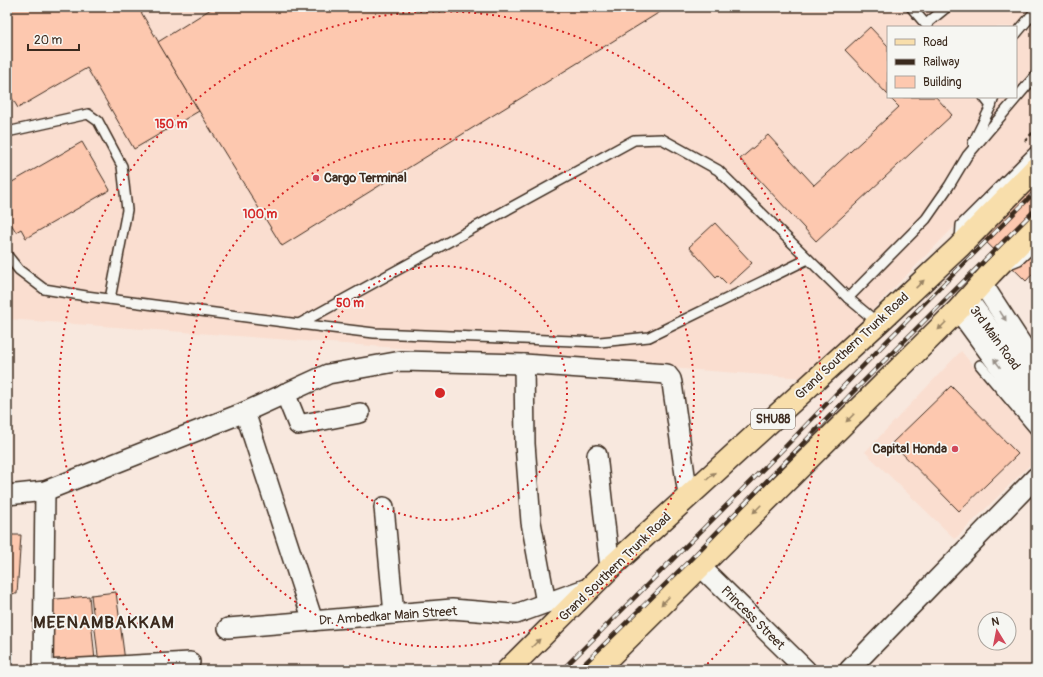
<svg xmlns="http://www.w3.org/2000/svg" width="1043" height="677" font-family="Pangolin,sans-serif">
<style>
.built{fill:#faded0;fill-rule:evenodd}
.building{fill:#fdc8af;stroke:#3b2a1e}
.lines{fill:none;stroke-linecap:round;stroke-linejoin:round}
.service-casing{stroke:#3b2a1e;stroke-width:12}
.minor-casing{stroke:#3b2a1e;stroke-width:22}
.tertiary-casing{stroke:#3b2a1e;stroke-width:25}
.primary-casing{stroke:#3b2a1e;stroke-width:25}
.path{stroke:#3b2a1e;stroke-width:2.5;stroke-dasharray:4 3;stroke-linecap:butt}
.service{stroke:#f6f6f2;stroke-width:9}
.minor{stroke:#f6f6f2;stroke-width:19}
.tertiary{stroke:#f6f6f2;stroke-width:22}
.primary{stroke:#f8deab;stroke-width:22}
.rail-casing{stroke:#3b2a1e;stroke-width:4.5}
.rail{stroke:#f6f6f2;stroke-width:3;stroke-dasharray:9;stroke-linecap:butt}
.oneway{fill:#9a8464}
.oneway2{fill:#989088}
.ring{fill:none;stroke:#d62828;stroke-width:2;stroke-dasharray:2 4}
.poi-dot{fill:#d1495b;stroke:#f6f6f2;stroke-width:1.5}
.labels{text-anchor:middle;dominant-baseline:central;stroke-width:3.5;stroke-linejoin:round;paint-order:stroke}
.shield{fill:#f6f6f2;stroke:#73675e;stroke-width:1}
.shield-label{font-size:12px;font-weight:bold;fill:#3b2a1e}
.poi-label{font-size:13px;font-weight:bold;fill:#3b2a1e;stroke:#f6f6f2;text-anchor:start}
.street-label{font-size:13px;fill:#3b2a1e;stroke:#f6f6f2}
.district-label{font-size:17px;font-weight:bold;letter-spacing:1px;fill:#3b2a1e;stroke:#f6f6f2}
.centre{fill:#d62828;stroke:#f6f6f2;stroke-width:2}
.ring-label{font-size:12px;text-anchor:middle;font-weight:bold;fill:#d62828;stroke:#f6f6f2;stroke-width:3.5;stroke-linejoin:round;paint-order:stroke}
</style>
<rect width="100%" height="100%" fill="#f8e8de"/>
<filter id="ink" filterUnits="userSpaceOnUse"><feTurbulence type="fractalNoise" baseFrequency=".025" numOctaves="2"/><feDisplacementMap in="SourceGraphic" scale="8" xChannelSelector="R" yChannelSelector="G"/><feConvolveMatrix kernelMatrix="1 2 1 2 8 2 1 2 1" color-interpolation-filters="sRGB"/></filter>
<g filter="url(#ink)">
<g class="built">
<path d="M7,7h1029v137l-231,234 -798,-59zM888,27h128v70h-128z"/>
<path d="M961,351l75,90v18l-81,80 -90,-87z"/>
</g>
<g class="building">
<path d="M7,7h131l61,104 -65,38 -47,-81 -69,40 -11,-18z"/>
<path d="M214,7h454l-386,239 -83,-135 -41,-69z"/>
<path d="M870,27l18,19v49l-43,-45z"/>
<path d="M889,97h47l16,18 -136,126 -76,-82 28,-24 46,50 85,-78z"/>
<path d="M82,142l28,48 -84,48 -5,-9 -5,3 -9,-15 5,-3 -5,-9v-20z"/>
<path d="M1036,175v95l-10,11 -48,-47z"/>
<path d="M715,223l37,40 -24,22 -10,-10 -2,2 -27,-30z"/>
<path d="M951,386l67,68 -59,57 -67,-68z"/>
<path d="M7,535h14l-4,59 -10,-1z"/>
<path d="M116,592l9,69 -26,3 -8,-69z"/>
<path d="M89,596l6,65 -42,5 -7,-66z"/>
</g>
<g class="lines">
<defs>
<g id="service">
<path d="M911,7l17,20"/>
<path d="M926,24l21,-17"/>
<path d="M1016,34l20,-24"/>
<path d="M984,97l7,9"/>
<path d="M7,132l81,-18 10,7 24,45 5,44 -17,89"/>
<path d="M973,143l18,-37 3,-9"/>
<path d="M960,241l1,-16 75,-75"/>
<path d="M7,255l12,15 25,19 42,7 213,28 75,9 226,9 49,-5 159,-78"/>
<path d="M1009,264l10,-4 17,-16"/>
<path d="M848,298l78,-79 23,-33 18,-30 69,-81"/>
<path d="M299,324l335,-184 28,-1 56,31 130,128 30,25"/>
<path d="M980,365l56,66"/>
</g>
<g id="minor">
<path d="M982,283l54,83"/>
<path d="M958,310l78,107"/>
<path d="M524,364l1,80 6,78 15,81"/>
<path d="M285,393l13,32 62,-12"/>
<path d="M245,412l68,209"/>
<path d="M597,455l13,113"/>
<path d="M7,495l38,-4 200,-79 83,-38 73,-13 123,3 143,10 4,5 1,4 16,113"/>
<path d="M384,507l10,107"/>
<path d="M700,566l106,104"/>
<path d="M228,628l224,-19 64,5 69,-25 6,-1"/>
<path d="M43,670l2,-179"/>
<path d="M46,670l144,-8"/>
<path d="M849,670l187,-193"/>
</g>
<path id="tertiary" d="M967,300l69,96"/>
<g id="primary">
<path d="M508,670l102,-102 268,-245 81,-76 77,-79"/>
<path d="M596,670l362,-360 33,-37 45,-47"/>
</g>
</defs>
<use href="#service" class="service-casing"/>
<use href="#minor" class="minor-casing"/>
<use href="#tertiary" class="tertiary-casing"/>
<use href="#primary" class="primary-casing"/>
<path class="path" d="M1025,141l11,-12"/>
<use href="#service" class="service"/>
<use href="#minor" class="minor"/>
<use href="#tertiary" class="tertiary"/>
<use href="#primary" class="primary"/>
<defs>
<g id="rail">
<path d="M562,670l224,-224 101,-105 149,-150"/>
<path d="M578,670l113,-111 161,-166 184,-184"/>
</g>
</defs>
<use href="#rail" class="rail-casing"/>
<use href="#rail" class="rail"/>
</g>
<defs><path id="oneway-solid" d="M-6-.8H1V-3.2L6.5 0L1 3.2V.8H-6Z"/></defs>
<g class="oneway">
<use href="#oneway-solid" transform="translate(920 284) rotate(-43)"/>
<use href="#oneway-solid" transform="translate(942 326) rotate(135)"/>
<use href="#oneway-solid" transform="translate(850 418) rotate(135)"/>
<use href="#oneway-solid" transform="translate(711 476) rotate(-42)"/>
<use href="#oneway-solid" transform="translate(757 509) rotate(135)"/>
<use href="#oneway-solid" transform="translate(665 601) rotate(135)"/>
<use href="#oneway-solid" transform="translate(536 643) rotate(-45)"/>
</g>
<g class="oneway2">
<use href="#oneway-solid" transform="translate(1003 316) rotate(57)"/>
<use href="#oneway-solid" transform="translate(997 363) rotate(-126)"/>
</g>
</g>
<g class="ring">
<circle cx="440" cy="393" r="127"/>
<circle cx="440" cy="393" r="254"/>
<path d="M178 669A381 381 0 1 1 702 669"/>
</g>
<g class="poi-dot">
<circle cx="316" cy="178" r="4"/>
<circle cx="955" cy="449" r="4"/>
</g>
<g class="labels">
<rect class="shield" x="751" y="409" width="44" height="20" rx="3"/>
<g class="shield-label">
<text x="773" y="419">SHU88</text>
</g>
<g class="poi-label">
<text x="324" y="178">Cargo Terminal</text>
<text x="947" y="449" text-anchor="end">Capital Honda</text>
</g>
<g class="street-label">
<text transform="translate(995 338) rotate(54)">3rd Main Road</text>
<text transform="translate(852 346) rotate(-43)">Grand Southern Trunk Road</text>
<text transform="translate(615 567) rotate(-44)">Grand Southern Trunk Road</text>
<text transform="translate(388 616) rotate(-4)">Dr. Ambedkar Main Street</text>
<text transform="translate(753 618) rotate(45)">Princess Street</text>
</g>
<g class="district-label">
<text x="104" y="622">MEENAMBAKKAM</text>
</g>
</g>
<circle cx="440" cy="393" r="6" class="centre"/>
<g class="ring-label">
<text x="171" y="128">150 m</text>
<text x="260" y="218">100 m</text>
<text x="350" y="307">50 m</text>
</g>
<rect width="1043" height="677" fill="none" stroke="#f6f6f2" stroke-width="24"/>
<rect x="12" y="12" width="1019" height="653" fill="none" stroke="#3b2a1e" stroke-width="1.5" filter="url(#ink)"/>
<rect x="887" y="26" width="130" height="72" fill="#f6f6f2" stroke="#aba49d"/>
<rect x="895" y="39" width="20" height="6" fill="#f8deab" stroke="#aba49d"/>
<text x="923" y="46" font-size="12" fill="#3b2a1e">Road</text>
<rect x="895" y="59" width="20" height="6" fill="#3b2a1e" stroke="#aba49d"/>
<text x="923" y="66" font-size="12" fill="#3b2a1e">Railway</text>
<rect x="895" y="76" width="20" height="12" fill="#fdc8af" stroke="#aba49d"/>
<text x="923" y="86" font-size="12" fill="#3b2a1e">Building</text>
<g transform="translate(997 631) rotate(350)"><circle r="19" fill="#f6f6f2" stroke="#aba49d"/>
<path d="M0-3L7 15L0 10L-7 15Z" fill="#d1495b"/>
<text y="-6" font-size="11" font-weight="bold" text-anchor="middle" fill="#3b2a1e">N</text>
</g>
<path d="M28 44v6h51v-6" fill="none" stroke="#3b2a1e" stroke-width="2"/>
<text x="34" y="44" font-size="12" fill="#3b2a1e" stroke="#f6f6f2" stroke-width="3" paint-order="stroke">20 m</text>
</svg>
